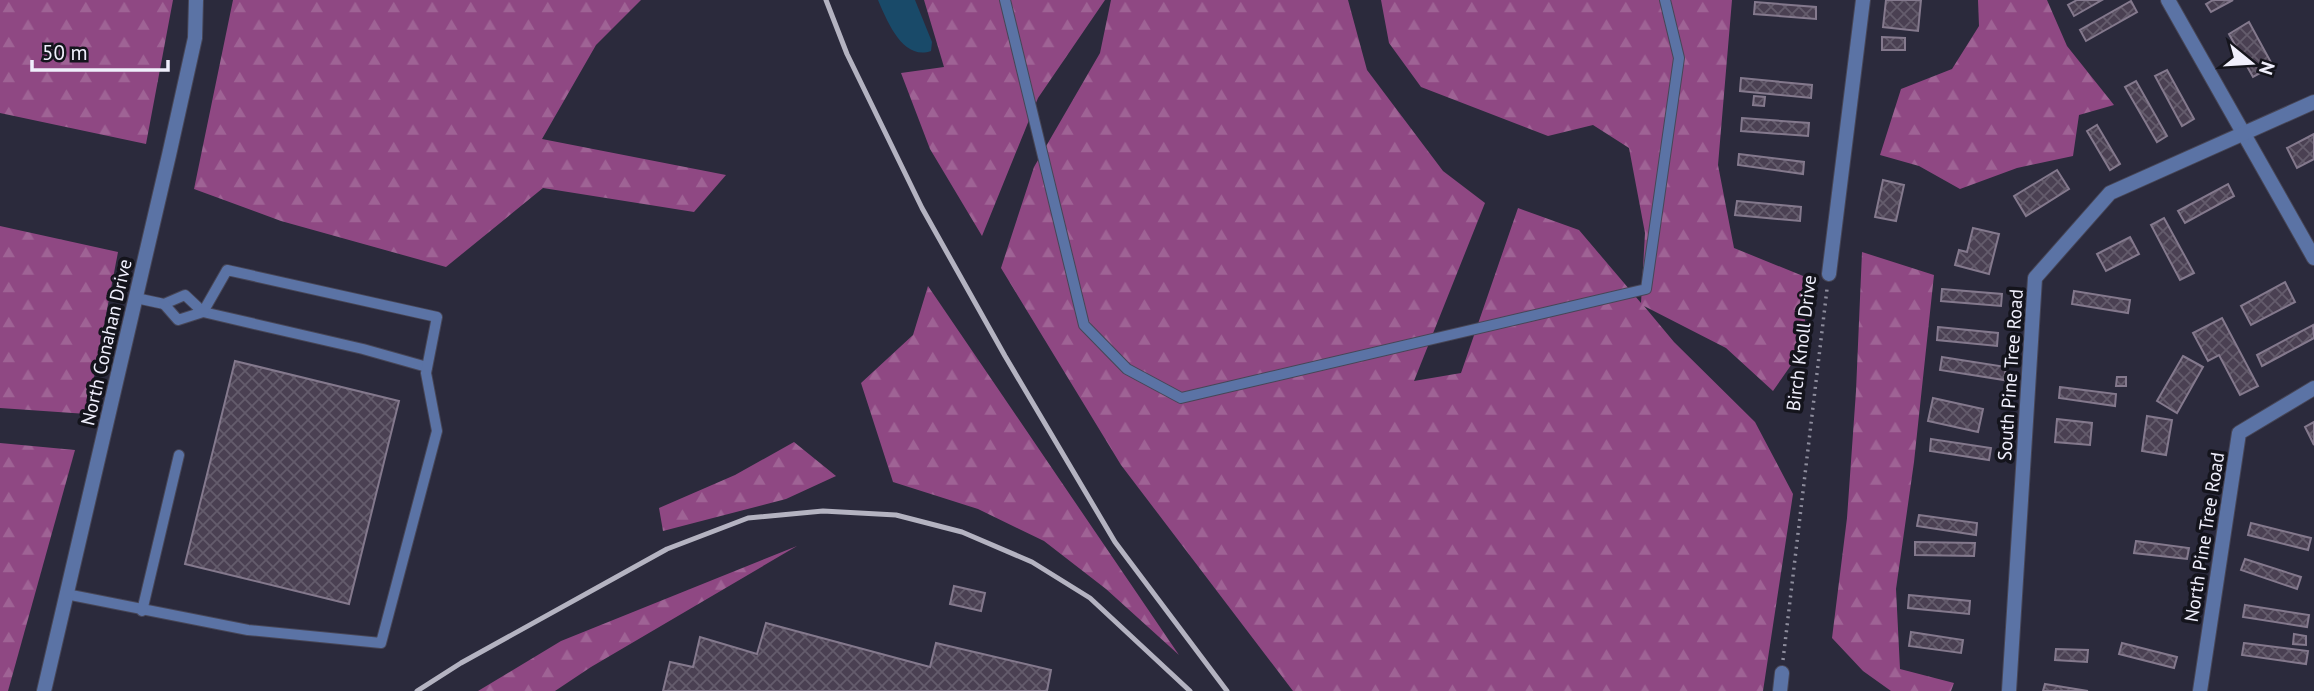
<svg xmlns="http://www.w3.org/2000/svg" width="2314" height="691" font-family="'PT Sans',sans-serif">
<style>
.forest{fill:url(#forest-firs)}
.water{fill:#194a69}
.building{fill:url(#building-cross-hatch);stroke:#84798d;stroke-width:2}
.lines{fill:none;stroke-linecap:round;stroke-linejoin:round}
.lane-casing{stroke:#474657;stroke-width:12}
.street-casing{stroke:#474657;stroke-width:16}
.path{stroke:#8e8d9d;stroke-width:3.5;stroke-dasharray:2 5;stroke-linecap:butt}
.lane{stroke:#5b73a5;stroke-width:10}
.street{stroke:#5b73a5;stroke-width:14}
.rail{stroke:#b4b3c1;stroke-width:5}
.labels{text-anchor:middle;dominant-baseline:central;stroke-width:7;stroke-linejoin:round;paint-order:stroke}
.street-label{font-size:19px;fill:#f0effc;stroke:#14141c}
</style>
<defs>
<pattern id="forest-firs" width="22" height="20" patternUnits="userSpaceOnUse" patternTransform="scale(1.75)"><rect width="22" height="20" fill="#8f4883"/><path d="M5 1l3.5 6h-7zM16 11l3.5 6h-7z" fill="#9f6395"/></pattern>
<pattern id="building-cross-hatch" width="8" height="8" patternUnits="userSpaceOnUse" patternTransform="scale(1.75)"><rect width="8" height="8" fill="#4a4052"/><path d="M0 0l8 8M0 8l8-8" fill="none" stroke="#645c6c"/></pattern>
</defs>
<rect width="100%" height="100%" fill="#2b2a3c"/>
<g class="forest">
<path d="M0,0h173l-27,144 -146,-31z"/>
<path d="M233,0h408l-45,45 -54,94 184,36 -32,37 -151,-24 -97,79 -165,-46 -87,-32z"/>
<path d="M924,0h181l-67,98 -56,138 -52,-87 -29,-76 43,-6z"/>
<path d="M1111,0h237l19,70 76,101 42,32 -71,178 47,-8 57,-165 61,22 62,73 4,-70 -16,-85 -36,-23 -45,11 -127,-49 -32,-44 -8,-43h351l-14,165 16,83 74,30 -5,70 -30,43 -47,-43 -82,-42 30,36 81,80 38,72 -30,197h-470l-172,-226 -120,-197 33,-101 66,-114z"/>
<path d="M1978,0h69l20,46 47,59 -35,10 -6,41 -56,12 -57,21 -41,-23 -39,-11 21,-66 51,-20 27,-43z"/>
<path d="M0,226l118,26 -31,162 -87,-6z"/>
<path d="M1862,252l72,23 -20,187 -18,127 4,80 54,14 -3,8h-60l-28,-20 -31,-33 15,-120 9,-127z"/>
<path d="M928,286l251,369 -73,-66 -62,-48 -66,-32 -85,-27 -32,-99 52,-48z"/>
<path d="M794,442l42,34 -50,23 -123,32 -4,-23 76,-33z"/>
<path d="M0,443l75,7 -67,241h-8z"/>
<path d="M797,546l-206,121 -36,24h-77l83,-50z"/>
</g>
<path class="water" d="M878,0h37l17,42 -1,9c-28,10 -44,-30 -53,-51z"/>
<g class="building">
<path d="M1886,0h35l-3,31 -35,-4z"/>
<path d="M2077,0h25l-28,16 -6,-11z"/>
<path d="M2213,0h20l-22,12 -5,-8z"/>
<path d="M2131,1l6,11 -51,29 -6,-11z"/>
<path d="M1755,2l61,5v12l-62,-5z"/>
<path d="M2249,22l24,44 -20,11 -24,-43z"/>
<path d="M1882,37l23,1v12h-23z"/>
<path d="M2167,70l27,49 -12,7 -27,-50z"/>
<path d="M1741,78l71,7 -1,13 -71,-7z"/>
<path d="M2136,81l31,55 -10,6 -32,-55z"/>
<path d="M1754,96l11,1 -1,9 -11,-1z"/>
<path d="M1742,118l67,5 -1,13 -67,-5z"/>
<path d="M2097,125l23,39 -10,6 -23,-39z"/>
<path d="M2314,134v25l-17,9 -10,-20z"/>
<path d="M1739,154l65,8 -1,12 -65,-9z"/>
<path d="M2057,170l12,19 -43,27 -12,-20z"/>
<path d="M1883,180l21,5 -8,36 -21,-4z"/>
<path d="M2228,184l6,12 -49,27 -7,-12z"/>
<path d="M1737,201l64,6 -1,14 -65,-6z"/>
<path d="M2164,218l30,55 -14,7 -29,-55z"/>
<path d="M1973,228l26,6 -10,40 -34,-9 4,-15 8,2z"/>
<path d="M2130,237l9,17 -33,17 -9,-17z"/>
<path d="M2285,282l10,20 -44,23 -10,-19z"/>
<path d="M1942,289l60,5 -1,12 -60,-5z"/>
<path d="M2074,291l56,9 -2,13 -56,-9z"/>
<path d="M2222,318l36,68 -18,9 -21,-40 -11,6 -15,-28z"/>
<path d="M2313,325l1,13 -52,28 -5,-11z"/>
<path d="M1938,327l60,6 -1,13 -60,-6z"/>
<path d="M2183,356l20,11 -26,46 -20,-12z"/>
<path d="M1942,357l64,10 -2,13 -64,-10z"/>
<path d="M235,361l164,40 -50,203 -164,-40z"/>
<path d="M2117,377h9v9h-10z"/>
<path d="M2060,387l56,7 -1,12 -56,-8z"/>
<path d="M1933,398l50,11 -5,23 -50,-11z"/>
<path d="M2147,416l25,4 -6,35 -24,-4z"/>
<path d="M2057,419l35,4 -2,22 -35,-3z"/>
<path d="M2314,422v23l-9,-18z"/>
<path d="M1931,439l60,9 -2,12 -59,-9z"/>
<path d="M1919,515l58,8 -1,12 -59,-9z"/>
<path d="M2251,523l60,15 -3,12 -60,-15z"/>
<path d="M2136,541l53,7 -2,11 -53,-6z"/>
<path d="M1915,542l60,1 -1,13 -59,-1z"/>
<path d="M2245,559l56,18 -4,12 -56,-19z"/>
<path d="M954,586l31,7 -4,18 -31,-7z"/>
<path d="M1909,595l61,6 -1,13 -61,-6z"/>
<path d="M2245,605l64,10 -2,12 -64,-10z"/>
<path d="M766,623l164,44 6,-24 115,27 -4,21h-384l7,-29 23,5 7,-30 57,17z"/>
<path d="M1911,632l52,8 -2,13 -52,-7z"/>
<path d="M2294,634l12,2v9l-13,-1z"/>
<path d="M2122,643l55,14 -3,11 -55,-14z"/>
<path d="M2244,643l64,8 -2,13 -64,-9z"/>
<path d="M2056,649l32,1 -1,12 -32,-2z"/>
<path d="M2045,684l43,7h-45z"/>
</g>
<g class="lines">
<defs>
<g id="lane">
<path d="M1005,0l79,325 43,44 54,29 465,-109 33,-231 -14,-58"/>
<path d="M136,298l28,6 21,-9 18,17 160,37 64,18"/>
<path d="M66,594l182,36 133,13 56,-212 -11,-58 11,-56 -210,-47 -24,42 -25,8 -14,-16"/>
<path d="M142,611l37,-156"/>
</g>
<g id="street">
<path d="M2168,0l146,258"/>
<path d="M1829,274l34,-274"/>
<path d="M44,691l125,-536 26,-117 1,-38"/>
<path d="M1780,691l2,-18"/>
<path d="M2009,691l26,-413 75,-85 204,-91"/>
<path d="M2200,691l39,-258 75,-45"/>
</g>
</defs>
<use href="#lane" class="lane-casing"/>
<use href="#street" class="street-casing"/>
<path class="path" d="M1783,660l44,-371"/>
<use href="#lane" class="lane"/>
<use href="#street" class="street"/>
<g class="rail">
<path d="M826,0l21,54 75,154 83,148 110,186 112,149"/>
<path d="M417,691l44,-28 206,-114 81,-31 75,-7 73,4 66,17 70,30 58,36 100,93"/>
</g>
</g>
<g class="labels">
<g class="street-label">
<text transform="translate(106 342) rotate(-77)">North Conahan Drive</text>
<text transform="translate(1801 343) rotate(-83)">Birch Knoll Drive</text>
<text transform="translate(2010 375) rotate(-86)">South Pine Tree Road</text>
<text transform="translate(2204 537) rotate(-81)">North Pine Tree Road</text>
</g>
</g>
<g transform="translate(2251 63) rotate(108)" stroke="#14141c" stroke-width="5" paint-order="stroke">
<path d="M0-5L12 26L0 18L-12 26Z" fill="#f0effc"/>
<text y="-10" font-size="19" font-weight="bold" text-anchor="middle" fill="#f0effc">N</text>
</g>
<path d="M32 60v10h136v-10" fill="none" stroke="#f0effc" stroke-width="3.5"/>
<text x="42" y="60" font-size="21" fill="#f0effc" stroke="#14141c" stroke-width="5" paint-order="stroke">50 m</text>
</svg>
